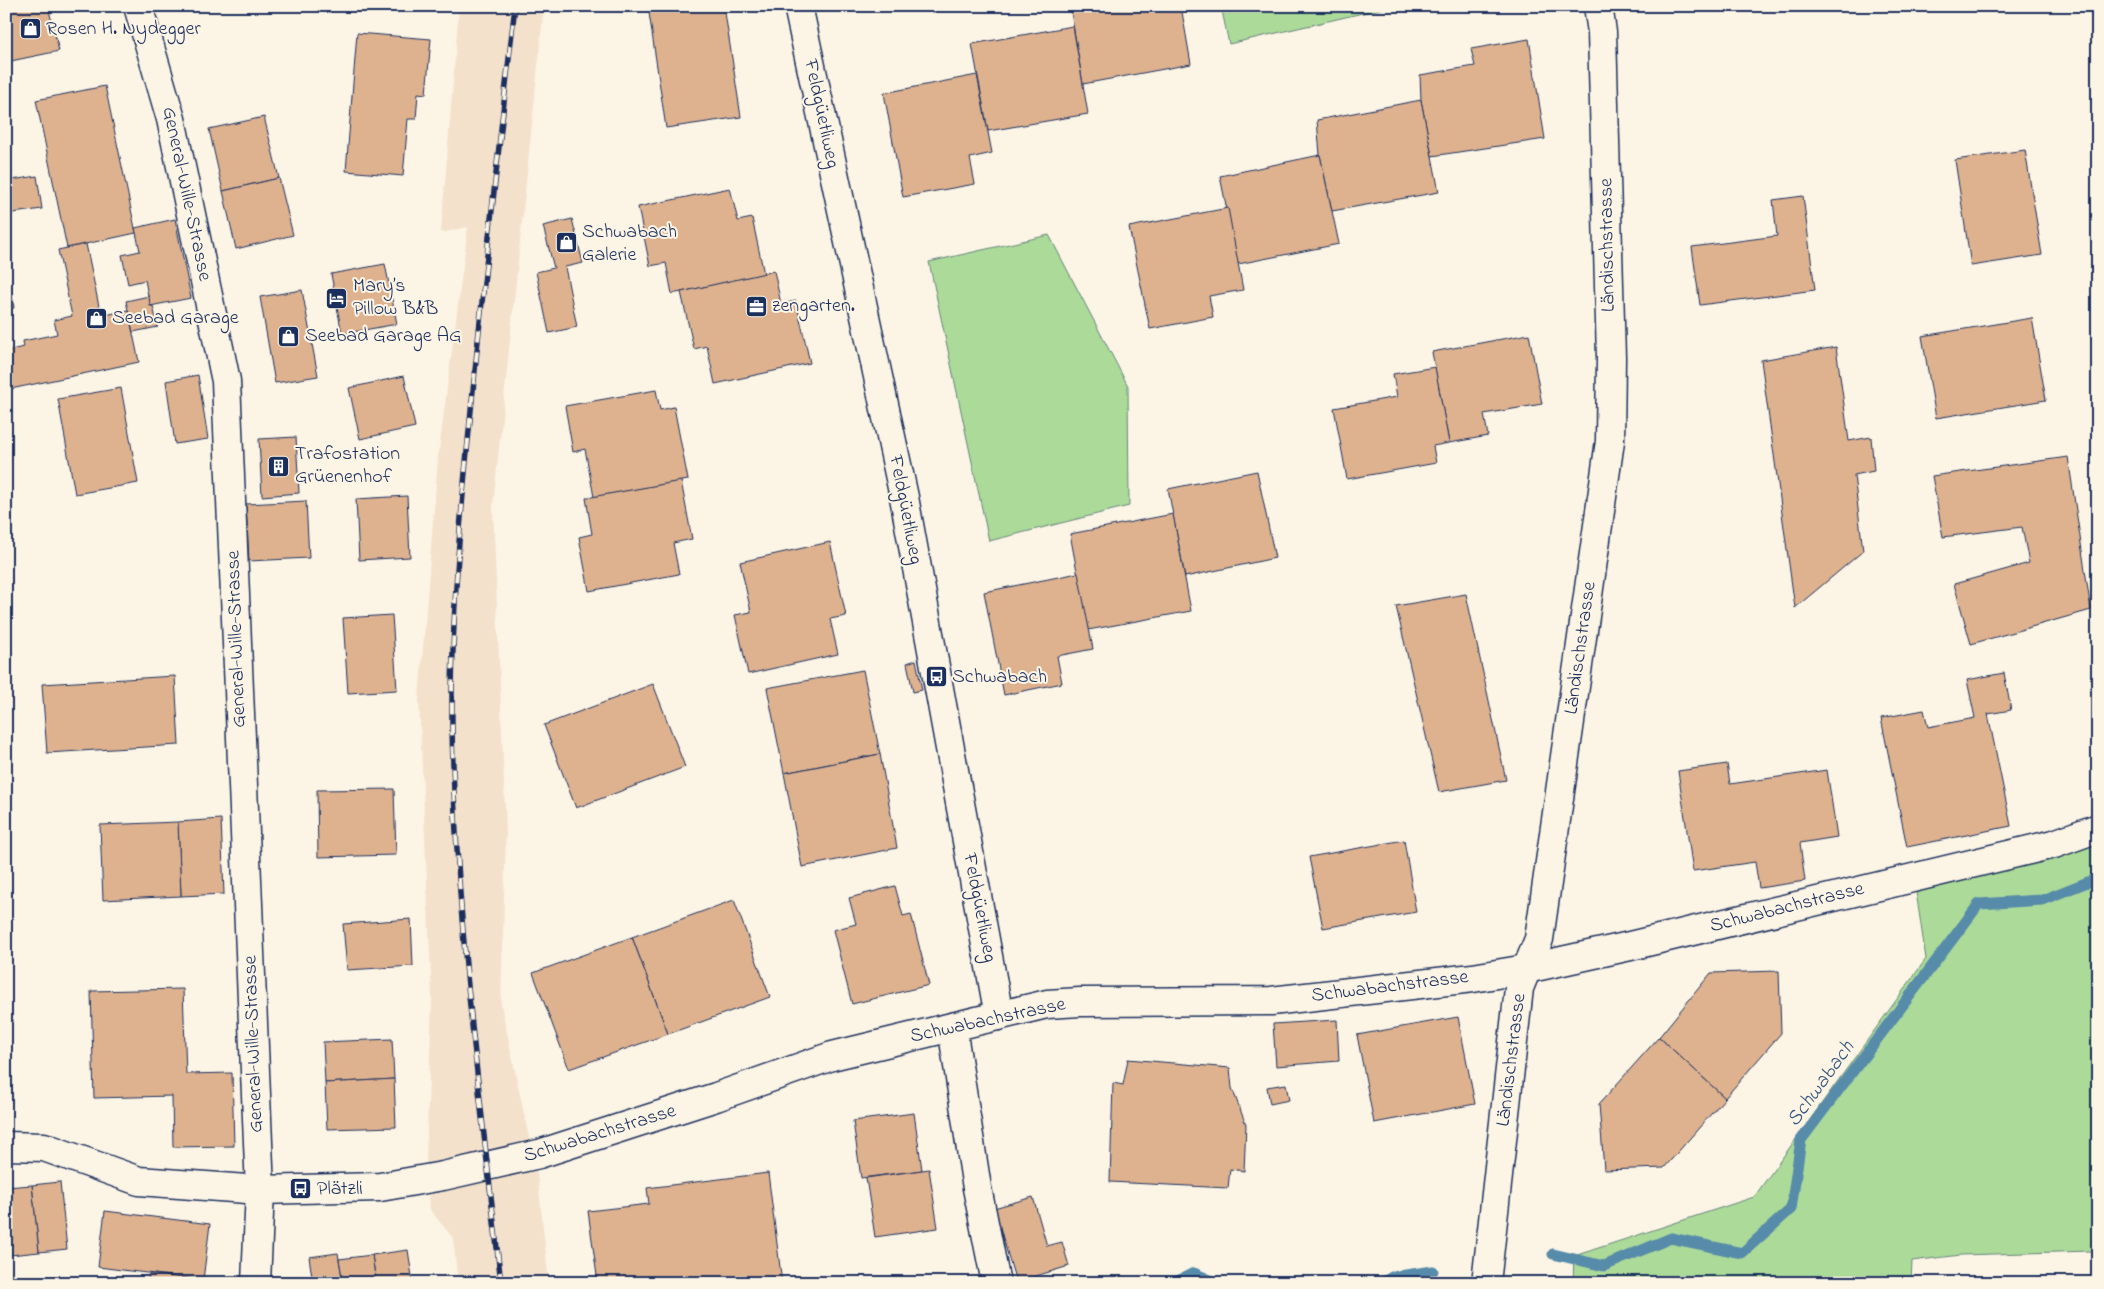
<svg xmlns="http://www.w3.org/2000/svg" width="2104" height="1289" font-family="'Indie Flower',sans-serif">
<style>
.built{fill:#f3e1cb}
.green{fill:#acda99;stroke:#64847c}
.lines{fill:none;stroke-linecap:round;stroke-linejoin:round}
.stream{stroke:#568baa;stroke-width:11}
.building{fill:#deb28f;stroke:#1b2f5e}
.minor-casing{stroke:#1b2f5e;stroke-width:31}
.minor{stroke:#fcf5e5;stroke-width:28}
.rail-casing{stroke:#1b2f5e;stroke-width:5.5}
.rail{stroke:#fcf5e5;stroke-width:4;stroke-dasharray:11;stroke-linecap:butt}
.labels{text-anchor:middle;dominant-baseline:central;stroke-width:4;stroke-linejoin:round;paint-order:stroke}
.poi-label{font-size:20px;fill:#1b2f5e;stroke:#fcf5e5;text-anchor:start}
.street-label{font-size:20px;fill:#1b2f5e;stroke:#fcf5e5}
.water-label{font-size:21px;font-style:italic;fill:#34557e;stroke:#fcf5e5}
</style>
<rect width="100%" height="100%" fill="#fcf5e5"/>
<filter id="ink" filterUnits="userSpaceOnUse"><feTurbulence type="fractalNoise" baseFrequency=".02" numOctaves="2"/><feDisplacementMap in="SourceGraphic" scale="10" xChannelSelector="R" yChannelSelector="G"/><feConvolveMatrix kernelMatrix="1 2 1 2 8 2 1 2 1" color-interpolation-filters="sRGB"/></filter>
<g filter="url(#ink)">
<path class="built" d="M459,6h85l-51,501 13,326 -5,171 37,176 11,103h-91l-5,-45 -23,-28 -4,-53 6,-157 -13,-301 19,-241 30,-231 -27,6z"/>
<g class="green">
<path d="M1221,6h172l-164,38z"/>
<path d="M1049,235l79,151 1,120 -140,35 -60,-279z"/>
<path d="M2098,828v455h-4l-3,-32 -130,4 -49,6 -1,22h-338l1,-27 180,-59 172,-238 -12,-81z"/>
</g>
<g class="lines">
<g class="stream">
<path d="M1553,1254l51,12 67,-28 71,15 49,-44 10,-69 178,-236 63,-4 56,-22"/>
<path d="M1174,1283l20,-10 23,10"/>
<path d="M1382,1283l10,-6 41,-6"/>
</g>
</g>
<g class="building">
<path d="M6,6h42l11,45 -53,11z"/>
<path d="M648,6h76l17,111 -75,11z"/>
<path d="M1070,6h111l10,58 -108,20z"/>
<path d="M1073,26l15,88 -100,17 -16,-87z"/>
<path d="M357,33l74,6 -5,55 -8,-1 -2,26h-8l-5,57 -57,-5z"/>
<path d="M1529,39l16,100 -113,17 -11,-56 -1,-25 55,-9 -4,-17z"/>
<path d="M977,75l15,78 -22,5 5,26 -72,13 -19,-104z"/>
<path d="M105,86l31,147 -69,15 -31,-148z"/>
<path d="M1421,100l18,92 -107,19 -12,-56 -3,-35z"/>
<path d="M264,117l15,61 -56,13 -14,-62z"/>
<path d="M2025,150l17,105 -71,11 -16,-106z"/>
<path d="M1320,155l19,89 -101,20 -18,-88z"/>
<path d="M37,176l5,33 -36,5v-33z"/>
<path d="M279,178l14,57 -57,14 -13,-58z"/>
<path d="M730,188l8,33 14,-3 12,56 -92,20 -6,-31 -16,3 -12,-59z"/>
<path d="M1803,196l12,94 -115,15 -8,-58 85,-11 -4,-36z"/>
<path d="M1228,208l15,82 -34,6 4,21 -63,12 -21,-102z"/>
<path d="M175,219l16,79 -41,8 -5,-26 -17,4 -6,-29 18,-4 -5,-23z"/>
<path d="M572,219l11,44 -18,4 12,60 -28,6 -13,-61 18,-4 -11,-42z"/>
<path d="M86,244l15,72 27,-6 11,52 -133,28v-39l18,-4 -1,-6 34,-7 -3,-14 18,-4 -14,-66z"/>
<path d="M6,256l8,52 -8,1z"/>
<path d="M385,264l12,60 -55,10 -11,-60z"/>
<path d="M774,271l7,33 15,-3 14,62 -95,21 -8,-38 -13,3 -13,-57z"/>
<path d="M302,290l16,86 -43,7 -15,-86z"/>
<path d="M149,296l1,10h3l5,21 -25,5 -7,-31z"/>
<path d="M2032,318l14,82 -110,18 -14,-82z"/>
<path d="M1529,334l13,70 -58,10 4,22 -39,7 -17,-91z"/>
<path d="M1836,347l13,94 22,-4 3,34 -20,4 9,76 -68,57 -34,-248z"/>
<path d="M1435,367l14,76 -16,3 3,17 -89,16 -13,-71 63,-11 -4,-23z"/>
<path d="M198,375l10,64 -33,5 -9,-63z"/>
<path d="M404,376l11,51 -55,12 -11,-51z"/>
<path d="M121,388l17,95 -63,11 -17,-95z"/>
<path d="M656,390l4,20 14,-3 14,73 -94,17 -9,-48 -12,3 -8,-46z"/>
<path d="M296,437l3,56 -37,3 -3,-57z"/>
<path d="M2068,457l23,153 -120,34 -17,-60 75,-21 -7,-36 -79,10 -11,-61z"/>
<path d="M1257,471l18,87 -90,19 -17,-88z"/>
<path d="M681,481l11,58 -19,4 6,31 -90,17 -10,-54 13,-3 -6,-36z"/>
<path d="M407,496l3,61 -51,3 -3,-61z"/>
<path d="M306,501l3,57 -60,3 -3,-57z"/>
<path d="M1173,514l18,97 -103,19 -18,-96z"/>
<path d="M830,542l16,74 -16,3 8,35 -90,20 -13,-59 16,-3 -11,-50z"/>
<path d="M1078,573l15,76 -36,7 5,27 -58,12 -20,-103z"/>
<path d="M1466,594l40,186 -67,12 -43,-186z"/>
<path d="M392,615l5,75 -49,3 -5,-75z"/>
<path d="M916,660l6,30 -9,2 -6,-29z"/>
<path d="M863,670l17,84 -96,19 -17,-85z"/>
<path d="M2004,673l7,37 -23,4 23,112 -104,21 -26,-129 43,-8 4,17 47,-9 -8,-38z"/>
<path d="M175,676l4,69 -132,8 -5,-69z"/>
<path d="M653,684l32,83 -109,41 -32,-83z"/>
<path d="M880,754l17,94 -95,19 -18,-94z"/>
<path d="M1727,764l3,20 97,-14 10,67 -37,6 5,38 -46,7 -4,-26 -62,9 -15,-100z"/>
<path d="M394,789l2,66 -78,2 -1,-67z"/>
<path d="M221,819l3,75 -43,2 -3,-74z"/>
<path d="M178,822l3,74 -78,4 -3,-75z"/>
<path d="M1404,840l12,72 -93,16 -14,-71z"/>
<path d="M895,886l8,30 8,-2 18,71 -77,19 -19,-74 23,-6 -7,-26z"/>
<path d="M734,900l36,97 -102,37 -36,-97z"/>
<path d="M411,919l2,47 -66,4 -4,-46z"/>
<path d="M632,937l36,97 -99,35 -36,-96z"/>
<path d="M1779,971l2,62 -56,65 -66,-61 52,-64z"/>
<path d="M183,989l3,85 46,-1 2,73 -61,1 -1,-51 -78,2 -3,-107z"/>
<path d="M1458,1017l17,87 -101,19 -17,-88z"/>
<path d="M1337,1020l2,41 -63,5 -3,-42z"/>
<path d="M1659,1037l66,61 -61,70 -60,2 -5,-66z"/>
<path d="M392,1039l2,40 -69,4 -2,-41z"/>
<path d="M1128,1059l102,9 2,20 14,37 -2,46 -14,-2 -2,19 -118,-6 3,-99 10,2z"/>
<path d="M394,1079l2,48 -69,2 -2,-46z"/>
<path d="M1286,1084l3,16 -19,4 -3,-17z"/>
<path d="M914,1113l8,57 -61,8 -8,-57z"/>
<path d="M929,1169l9,59 -63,9 -9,-59z"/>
<path d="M768,1173l14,110h-184l-10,-72 61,-7 -2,-16z"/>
<path d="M60,1182l7,67 -28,3 -7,-67z"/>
<path d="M32,1185l7,67 -29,3 -4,-38v-30z"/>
<path d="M1033,1197l14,49 15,-4 7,24 -53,16 -22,-74z"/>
<path d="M105,1211l105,13 -7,56 -105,-13z"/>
<path d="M408,1250l5,33h-37l-4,-28z"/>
<path d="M338,1253l5,30h-30l-4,-26z"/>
<path d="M372,1255l4,28h-33l-4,-24z"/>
<path d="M149,1274l54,6v3h-55z"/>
</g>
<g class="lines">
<defs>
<g id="minor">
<path d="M138,6l33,113 55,262 34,809 -4,93"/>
<path d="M798,6l106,491 95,519"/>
<path d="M952,1027l25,161 19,95"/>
<path d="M6,1146l38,1 95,34 121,9 120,-3 63,-11 96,-22 177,-57 116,-41 215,-52 33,-2 191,-1 202,-23 53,-9 104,-23 424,-102 44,-16"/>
<path d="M1486,1283l33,-295 20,-49 71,-498 1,-83 -9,-326 -4,-26"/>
</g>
</defs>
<use href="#minor" class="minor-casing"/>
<use href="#minor" class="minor"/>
<defs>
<path id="rail" d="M501,1283c-21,-186 -46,-372 -49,-558 -1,-118 11,-237 23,-354 12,-122 26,-243 40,-365"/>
</defs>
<use href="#rail" class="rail-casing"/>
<use href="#rail" class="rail"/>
</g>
</g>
<defs>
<symbol id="shop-square" viewBox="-11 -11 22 22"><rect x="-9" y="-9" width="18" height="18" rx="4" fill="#1b2f5e" stroke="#fcf5e5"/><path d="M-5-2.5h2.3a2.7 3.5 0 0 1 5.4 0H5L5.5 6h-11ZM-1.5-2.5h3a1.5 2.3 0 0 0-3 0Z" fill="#fff"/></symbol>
<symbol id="hotel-square" viewBox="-11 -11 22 22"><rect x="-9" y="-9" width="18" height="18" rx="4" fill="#1b2f5e" stroke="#fcf5e5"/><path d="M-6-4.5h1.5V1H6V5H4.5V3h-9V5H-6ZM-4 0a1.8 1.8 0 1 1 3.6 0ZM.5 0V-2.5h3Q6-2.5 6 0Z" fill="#fff"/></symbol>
<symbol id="office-square" viewBox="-11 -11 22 22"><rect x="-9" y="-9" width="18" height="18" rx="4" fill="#1b2f5e" stroke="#fcf5e5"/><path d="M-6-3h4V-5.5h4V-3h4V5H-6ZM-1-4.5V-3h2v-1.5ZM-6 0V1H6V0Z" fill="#fff"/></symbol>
<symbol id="building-square" viewBox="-11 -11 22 22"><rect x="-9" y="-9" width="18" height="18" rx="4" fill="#1b2f5e" stroke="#fcf5e5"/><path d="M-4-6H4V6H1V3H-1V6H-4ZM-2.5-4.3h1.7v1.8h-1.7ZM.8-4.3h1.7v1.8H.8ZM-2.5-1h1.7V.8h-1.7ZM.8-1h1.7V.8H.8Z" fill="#fff"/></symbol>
<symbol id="bus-square" viewBox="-11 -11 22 22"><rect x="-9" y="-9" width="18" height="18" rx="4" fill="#1b2f5e" stroke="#fcf5e5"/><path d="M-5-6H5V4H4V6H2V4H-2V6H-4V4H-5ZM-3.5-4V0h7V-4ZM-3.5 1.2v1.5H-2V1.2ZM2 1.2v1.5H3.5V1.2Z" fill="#fff"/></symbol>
</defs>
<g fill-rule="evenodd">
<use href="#shop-square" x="18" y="16" width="25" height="25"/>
<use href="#shop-square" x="554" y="230" width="25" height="25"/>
<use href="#hotel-square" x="324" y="286" width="25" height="25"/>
<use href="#office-square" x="744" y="294" width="25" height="25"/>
<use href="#shop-square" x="84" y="306" width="25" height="25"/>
<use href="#shop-square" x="276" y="324" width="25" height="25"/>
<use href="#building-square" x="266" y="454" width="25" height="25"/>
<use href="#bus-square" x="924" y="664" width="25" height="25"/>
<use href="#bus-square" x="288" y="1176" width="25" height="25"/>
</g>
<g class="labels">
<g class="poi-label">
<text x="46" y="29">Rosen H. Nydegger</text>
<text x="582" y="232">Schwabach<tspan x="582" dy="23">Galerie</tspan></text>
<text x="353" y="286">Mary’s<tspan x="353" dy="23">Pillow B&amp;B</tspan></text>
<text x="772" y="306">zengarten.</text>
<text x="112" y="318">Seebad Garage</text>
<text x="305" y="336">Seebad Garage AG</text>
<text x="295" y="454">Trafostation<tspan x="295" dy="23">Grüenenhof</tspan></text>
<text x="952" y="677">Schwabach</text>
<text x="317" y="1189">Plätzli</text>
</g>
<g class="street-label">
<text transform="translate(821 114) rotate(78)">Feldgüetliweg</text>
<text transform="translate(186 194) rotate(78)">General-Wille-Strasse</text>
<text transform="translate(1608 245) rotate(-91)">Ländischstrasse</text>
<text transform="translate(905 510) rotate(79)">Feldgüetliweg</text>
<text transform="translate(237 639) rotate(-92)">General-Wille-Strasse</text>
<text transform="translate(1581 648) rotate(-82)">Ländischstrasse</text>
<text transform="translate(979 908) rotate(79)">Feldgüetliweg</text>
<text transform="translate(1787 908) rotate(-14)">Schwabachstrasse</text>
<text transform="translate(1390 987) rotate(-7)">Schwabachstrasse</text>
<text transform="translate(988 1021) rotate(-12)">Schwabachstrasse</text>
<text transform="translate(254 1044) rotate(-92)">General-Wille-Strasse</text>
<text transform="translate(1512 1060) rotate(-83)">Ländischstrasse</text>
<text transform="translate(600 1134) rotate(-17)">Schwabachstrasse</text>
</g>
<g class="water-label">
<text transform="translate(1821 1084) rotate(-54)">Schwabach</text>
</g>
</g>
<rect width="2104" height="1289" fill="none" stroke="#fcf5e5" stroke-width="25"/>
<rect x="12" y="12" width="2079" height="1264" fill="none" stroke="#1b2f5e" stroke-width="2" filter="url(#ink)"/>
</svg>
